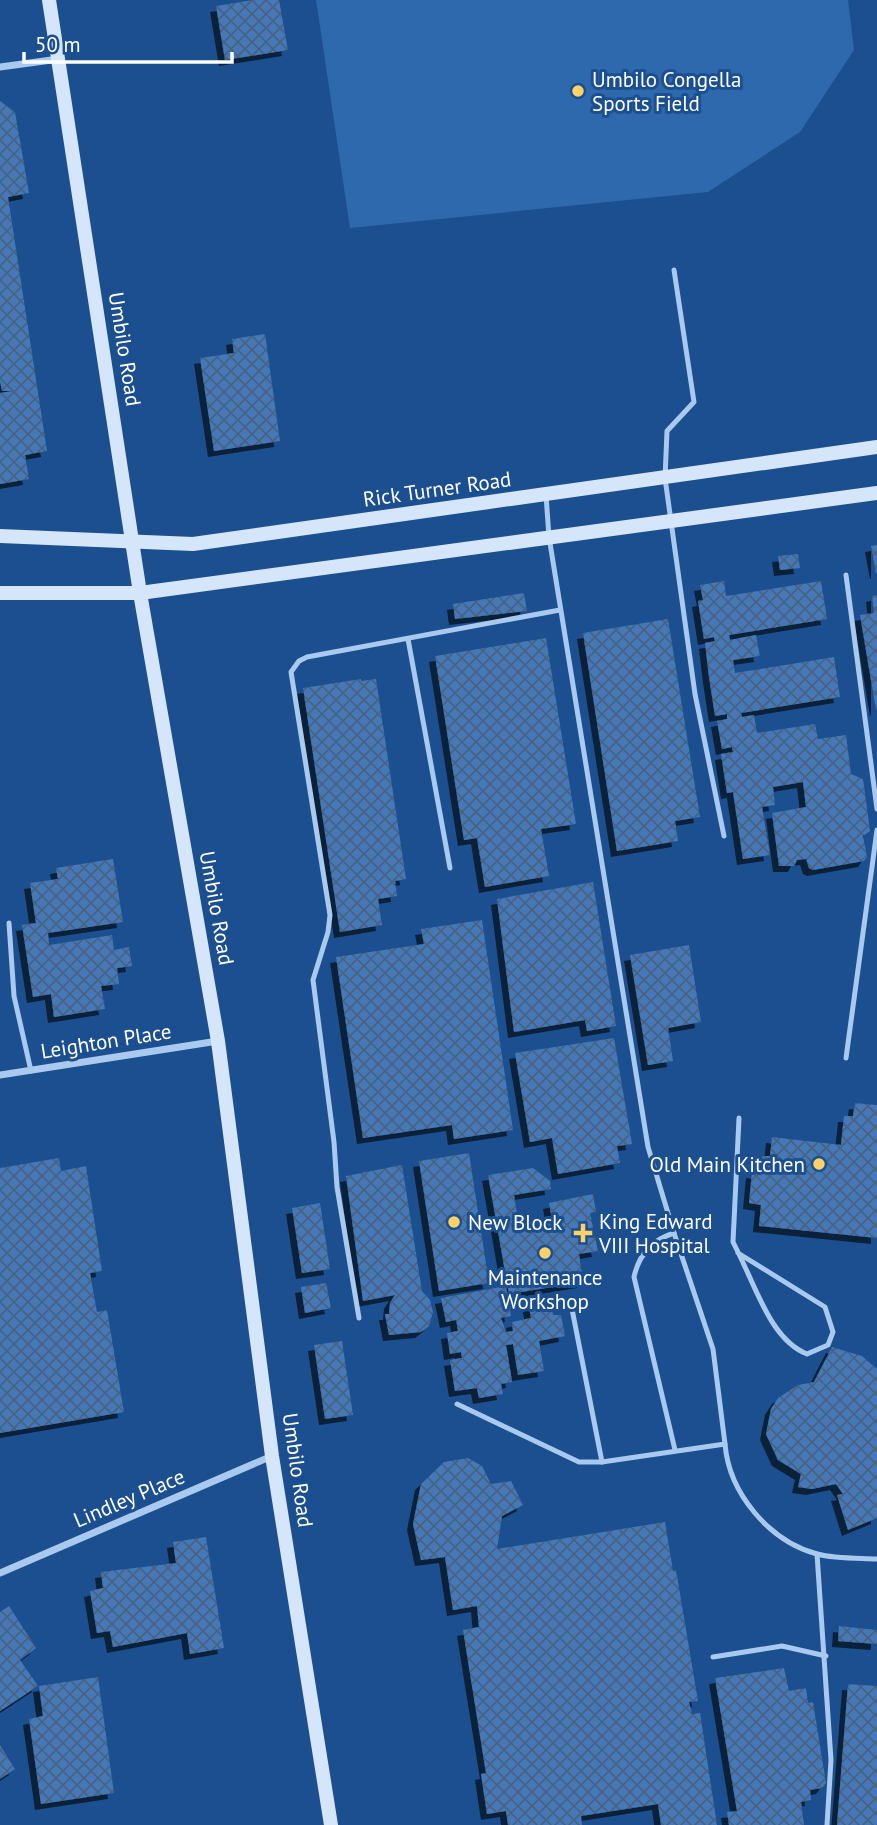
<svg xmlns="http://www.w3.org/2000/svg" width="877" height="1825" font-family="'PT Sans',sans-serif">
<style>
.park{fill:#2e69ad}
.building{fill:url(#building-cross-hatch);filter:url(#shadow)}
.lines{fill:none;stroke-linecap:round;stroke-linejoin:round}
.lane{stroke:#a9c9ee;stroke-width:5}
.street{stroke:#a9c9ee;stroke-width:7}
.secondary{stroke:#d6e6fa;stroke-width:14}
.poi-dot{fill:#ffd166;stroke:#1b4f8f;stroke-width:2.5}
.labels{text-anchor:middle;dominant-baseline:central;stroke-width:6;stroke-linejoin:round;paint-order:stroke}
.poi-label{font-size:21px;fill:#fff;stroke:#1b4f8f;text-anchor:start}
.street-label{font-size:21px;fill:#fff;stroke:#1b4f8f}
</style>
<defs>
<pattern id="building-cross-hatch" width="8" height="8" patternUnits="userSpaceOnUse" patternTransform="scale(1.75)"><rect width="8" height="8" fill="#4478b7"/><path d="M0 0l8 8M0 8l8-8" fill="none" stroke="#486282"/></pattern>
<filter id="shadow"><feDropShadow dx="-6" dy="6" stdDeviation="0" flood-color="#0009"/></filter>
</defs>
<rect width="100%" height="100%" fill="#1b4f8f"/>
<path class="park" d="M316,0h532l6,50 -54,82 -92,60 -358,36z"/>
<g class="building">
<path d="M253,0h26l9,50 -63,10 -9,-54z"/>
<path d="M0,101l15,11 14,81 -21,4 39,254 -22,4 4,24 -29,5v-91l13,-2h-11l-2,-10z"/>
<path d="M265,334l15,107 -66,10 -14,-93 34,-5 -2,-14z"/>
<path d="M877,545v28h-1l-5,-27z"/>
<path d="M798,554l2,14 -20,2 -2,-14z"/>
<path d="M724,581l2,15 95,-15 6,38 -98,16 1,5 26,-5 4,21 -27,4 2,13 99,-16 6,40 -99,16 1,4 12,-2 3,18 58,-9 3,15 28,-4 5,39 12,5 7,52 -7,5 4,21 -3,4 -51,9 -4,-2 -3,-9 -9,1 -3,6h-15l-7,-53 34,-6 -3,-25 -30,5 2,18 -13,2 8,48 -27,4 -10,-67 -6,1 -6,-39 12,-2 -1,-5 -10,2 -5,-28 10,-2v-5l-12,2 -6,-39 -4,-34 10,-2 -1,-4 -10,2 -6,-38 5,-1 -3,-15z"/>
<path d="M524,593l3,18 -72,8 -2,-15z"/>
<path d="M877,595v114l-1,1 -16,-95 14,-2 -2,-17z"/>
<path d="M668,619l32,198 -25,4 3,20 -61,10 -34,-218z"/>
<path d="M546,638l30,186 -35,5 8,47 -64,11 -8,-49 -13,2 -29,-184z"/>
<path d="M361,679v2l15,-2 30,200 -11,2 2,15 -19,3 4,26 -42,7 -37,-244z"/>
<path d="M113,859l10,63 -75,11 1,12 63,-10 2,15 15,-3 3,19 -15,2 2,16 -18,2 4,23 -51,8 -3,-23 -18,3 -11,-72 14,-2 -6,-40 28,-4 -2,-11z"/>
<path d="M593,882l23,144 -29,5 -2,-11 -71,12 -17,-133z"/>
<path d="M482,920l31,210 -59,9 -2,-14 -89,13 -27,-181 88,-13 -3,-15z"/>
<path d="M689,945l12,77 -33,6 5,33 -25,4 -18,-110z"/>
<path d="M614,1038l18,106 -15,2 3,17 -62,11 -6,-36 -22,4 -15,-89z"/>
<path d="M855,1103l22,2v133l-118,-12 2,-21 -12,-2 3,-31 7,1 3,-17h8l2,-19 69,8 3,-29h9z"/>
<path d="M469,1153l20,130 -50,8 -20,-130z"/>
<path d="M59,1158l2,13 25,-5 16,105 -12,2 7,39 10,-2 17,102 -124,21v-265z"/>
<path d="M402,1165l20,126 8,9 3,12 -4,14 -8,6 -32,3 -4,-21h4l1,-11 5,-8 -32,6 -17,-125z"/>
<path d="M533,1168l17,13 1,8 -37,6 5,31 33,-6 -3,-17 44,-9 3,18 -6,1 8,38 -19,3 4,28 -74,12 -21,-119z"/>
<path d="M320,1203l10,66 -28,4 -10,-65z"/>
<path d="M326,1283l5,25 -26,5 -4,-26z"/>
<path d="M506,1286l5,30 -10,2 5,14 7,-1 -1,-9 19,-4 -3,-17 22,-4 3,18h8l4,21 -26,5 5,30 -26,4 -5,-31 -7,1 6,37 -11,2 2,10 -24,4 -2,-10 -22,3 -5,-31 12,-2 -1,-6 -11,2 -3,-21 11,-2 -2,-11 -10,2 -5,-24z"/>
<path d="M342,1341l11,74 -28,4 -11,-74z"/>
<path d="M832,1347l30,9 15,13v149l-29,12 -11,-35 6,-1 -7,-10 -24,5 -14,-2 3,-13 -23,-14 -12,-26 5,-25 7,-11 20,-13 16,-3z"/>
<path d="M468,1458l14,8 9,18 20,-3 12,24 -21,11 -5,33 168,-27 8,49 3,-1 22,131 -9,1 3,12 8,-1 17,112h-56l-3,-21 -77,12 1,9h-74l-2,-14 -19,3 -6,-40 5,-1 -23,-143 16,-3 -2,-21 -24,4 -8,-53 -24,3 -8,-36 8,-40 23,-22z"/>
<path d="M206,1537l18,111 -34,6 -3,-21 -74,14 -3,-16 -13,2 -7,-42 13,-3 -2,-16 75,-9 -3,-21z"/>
<path d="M9,1606l27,42 -16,12 18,26 -38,25v-99z"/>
<path d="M839,1626l38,4v14l-39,-3z"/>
<path d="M784,1668l5,23 17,-3 2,15 5,-1 13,81 -4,5 -12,2 1,10 -10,2 3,23h-75l-2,-13 10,-1 -22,-133z"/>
<path d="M98,1677l16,116 -73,11 -12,-85 14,-3 -4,-30z"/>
<path d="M848,1684l29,2v139h-40z"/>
<path d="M0,1745l15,24 -15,10z"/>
</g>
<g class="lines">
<g class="lane">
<path d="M674,270l20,132 -27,29 -2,47 30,216 29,142"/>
<path d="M546,495l3,42 99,610 26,86c-22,7 -35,21 -40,44l41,173"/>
<path d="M846,575l31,234"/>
<path d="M408,639l42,229"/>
<path d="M9,923l5,73 17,75"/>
<path d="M846,1058l31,-228"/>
<path d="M738,1253l87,54 8,25 -5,13 -21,9c-33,-13 -48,-58 -62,-87 -4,-9 -8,-17 -12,-25l6,-124"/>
<path d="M572,1309l30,153"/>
<path d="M359,1318l-22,-131 -3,-45 -21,-162 15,-48 2,-17 -39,-243 8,-11 8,-4 253,-47"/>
<path d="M457,1404l122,58h23l123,-18 -12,-95 -39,-116"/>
<path d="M725,1444c4,49 44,97 92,110 19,5 41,4 60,5"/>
<path d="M817,1554l14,206 -4,65"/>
<path d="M713,1657l69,-11 44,10"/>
</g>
<g class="street">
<path d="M0,67l59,-8"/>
<path d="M0,1075l218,-34"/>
<path d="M0,1573l272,-117"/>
</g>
<g class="secondary">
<path d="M49,0l91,593 78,448 54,415 59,369"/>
<path d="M0,536l193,8 684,-97"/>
<path d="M0,593h140l737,-100"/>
</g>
</g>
<g class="poi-dot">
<circle cx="578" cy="91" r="7"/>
<circle cx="819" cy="1164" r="7"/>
<circle cx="454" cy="1222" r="7"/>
<path d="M579.5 1222.5h7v7h7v7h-7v7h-7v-7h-7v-7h7z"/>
<circle cx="545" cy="1253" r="7"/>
</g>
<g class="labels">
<g class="poi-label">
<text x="592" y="79">Umbilo Congella<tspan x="592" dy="24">Sports Field</tspan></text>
<text x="805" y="1164" text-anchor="end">Old Main Kitchen</text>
<text x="599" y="1221">King Edward<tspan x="599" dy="24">VIII Hospital</tspan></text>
<text x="468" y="1222">New Block</text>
<text x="545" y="1277" text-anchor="middle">Maintenance<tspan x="545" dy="24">Workshop</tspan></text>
</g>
<g class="street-label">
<text transform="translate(125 349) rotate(81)">Umbilo Road</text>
<text transform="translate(437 489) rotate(-8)">Rick Turner Road</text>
<text transform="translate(217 908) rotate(80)">Umbilo Road</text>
<text transform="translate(106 1041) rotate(-9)">Leighton Place</text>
<text transform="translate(298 1470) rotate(82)">Umbilo Road</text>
<text transform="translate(129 1498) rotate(-23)">Lindley Place</text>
</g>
</g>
<path d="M24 52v10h208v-10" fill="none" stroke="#ffffff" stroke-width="3.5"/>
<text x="35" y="52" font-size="21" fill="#ffffff" stroke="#1b4f8f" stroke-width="5" paint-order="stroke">50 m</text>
</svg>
